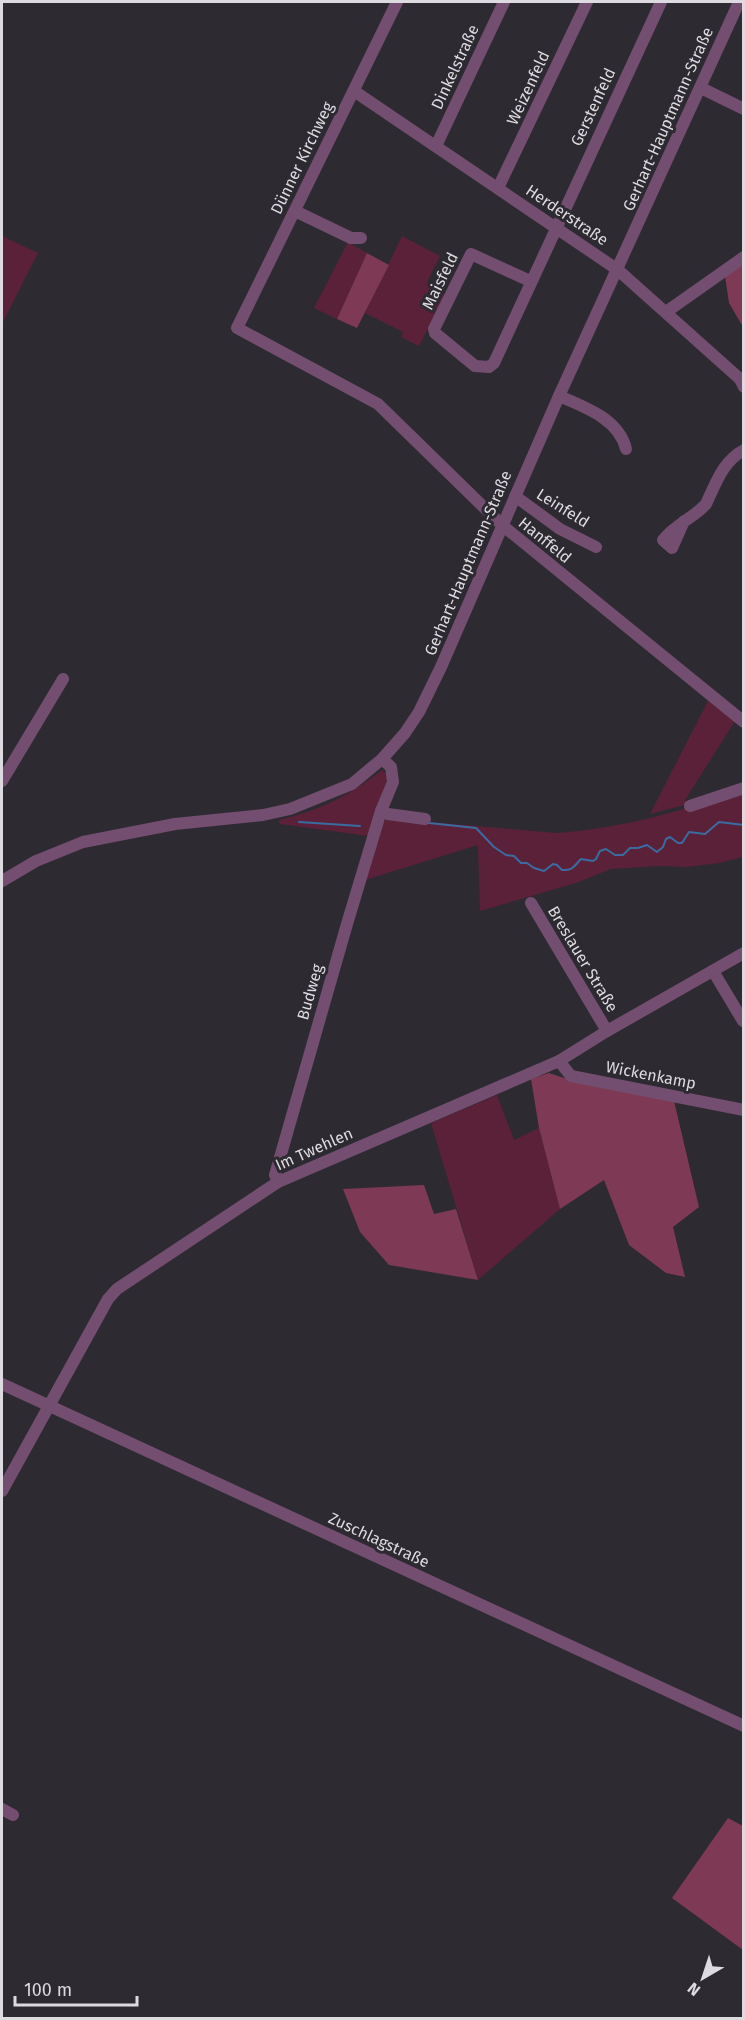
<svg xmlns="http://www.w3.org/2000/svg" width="745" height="2020" font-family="'Fira Sans',sans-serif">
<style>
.green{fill:#5b2138}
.forest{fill:#7e3954}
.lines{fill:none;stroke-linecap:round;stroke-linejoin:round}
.stream{stroke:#3a6ba1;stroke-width:2}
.minor{stroke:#744e70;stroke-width:12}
.labels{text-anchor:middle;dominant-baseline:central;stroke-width:6;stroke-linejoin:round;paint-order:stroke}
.street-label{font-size:16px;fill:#dddbe0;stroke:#2d2a31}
</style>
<rect width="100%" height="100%" fill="#2d2a31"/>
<g class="green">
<path d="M2,236l36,17 -36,71z"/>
<path d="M402,236l38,20 -13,26 18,13 -26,51 -18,-9 2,-5 -38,-19z"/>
<path d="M348,242l19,11 -30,66 -23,-11z"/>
<path d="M709,699l26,22 -50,79 3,4 -38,10z"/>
<path d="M382,770l6,6 -20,60 -88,-12 -1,-4c39,-9 72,-25 103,-50z"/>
<path d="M743,791v66l-24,6 -32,4 -27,-1 -49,3 -35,14 -96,28 -2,-66 -113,35 15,-51 6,-11 170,15c65,-4 126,-23 187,-42z"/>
<path d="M497,1095l17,45 25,-12 21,81 -82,71 -47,-157z"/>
</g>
<g class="forest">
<path d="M367,253l22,12 -32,63 -20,-9z"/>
<path d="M743,263v64l-14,-24 -4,-27z"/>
<path d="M549,1073l24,8 101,20 25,106 -26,20 12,50 -19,-4 -37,-28 -25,-65 -44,29 -21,-81 -8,-49z"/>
<path d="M424,1185l10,29 22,-5 22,71 -89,-15 -29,-33 -17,-43z"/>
<path d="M728,1818l15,8v124l-71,-52z"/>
</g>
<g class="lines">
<g class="stream">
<path d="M299,822l61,4"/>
<path d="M429,823l47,5 18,19 12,8 8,1 7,7h6l7,5 10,3 9,-7 4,1 5,5c11,1 12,-4 19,-11l12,2 3,-2 4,-8 6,-2 9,6h8l7,-7h8l9,-3 10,7 6,-5 3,-8 4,-2 8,6h4l7,-11 16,2 14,-12 25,3"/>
</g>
<g class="minor">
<path d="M397,2l-160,326 141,76 124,121 242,197"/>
<path d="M701,88l43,21"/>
<path d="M354,91l264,179 122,109 4,8"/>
<path d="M436,146l68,-144"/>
<path d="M498,188l89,-186"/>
<path d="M295,211l56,27h10"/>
<path d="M530,281l-59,-27 -37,75 1,4 40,33 14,1 5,-4 167,-361"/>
<path d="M666,312l78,-55"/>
<path d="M559,396c26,11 60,23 67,53"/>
<path d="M515,496l45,33 36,18"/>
<path d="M684,521l-12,27 -9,-8c12,-16 31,-22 43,-36 10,-21 17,-43 38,-54"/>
<path d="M2,781l61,-102"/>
<path d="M690,806l54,-18"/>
<path d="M381,811l7,3 37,5"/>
<path d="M2,881l34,-20 47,-19 92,-18 88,-9 27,-6 62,-25 30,-25 23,-26 14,-21 22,-45 118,-271 180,-394"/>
<path d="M531,903l76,128"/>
<path d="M713,971l30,50"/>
<path d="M559,1061l12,15 173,34"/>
<path d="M278,1182l-3,-7 72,-251 34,-113 12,-29 -2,-15 -9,-8"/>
<path d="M2,1384l742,342"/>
<path d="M2,1491l106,-192 9,-10 161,-107 281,-121 48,-30 137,-78"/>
<path d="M2,1809l11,6"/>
</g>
</g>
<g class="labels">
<g class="street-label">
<text transform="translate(455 67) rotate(-65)">Dinkelstraße</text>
<text transform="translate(528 88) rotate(-65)">Weizenfeld</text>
<text transform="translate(593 107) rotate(-65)">Gerstenfeld</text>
<text transform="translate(668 119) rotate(-66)">Gerhart-Hauptmann-Straße</text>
<text transform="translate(302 158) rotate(-64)">Dünner Kirchweg</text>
<text transform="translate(567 215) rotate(34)">Herderstraße</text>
<text transform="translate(440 281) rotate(-64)">Maisfeld</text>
<text transform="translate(563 508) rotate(32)">Leinfeld</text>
<text transform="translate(545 540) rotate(39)">Hanffeld</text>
<text transform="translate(468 563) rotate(-67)">Gerhart-Hauptmann-Straße</text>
<text transform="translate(583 959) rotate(59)">Breslauer Straße</text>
<text transform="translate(310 992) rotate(-74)">Budweg</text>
<text transform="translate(651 1075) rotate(11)">Wickenkamp</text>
<text transform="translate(314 1149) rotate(-24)">Im Twehlen</text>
<text transform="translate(379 1540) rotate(25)">Zuschlagstraße</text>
</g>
</g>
<rect width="745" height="2020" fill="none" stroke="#dddbe0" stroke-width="6"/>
<g transform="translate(703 1978) rotate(219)" stroke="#2d2a31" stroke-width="4.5" paint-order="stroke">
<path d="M0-4.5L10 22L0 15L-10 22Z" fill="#dddbe0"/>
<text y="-9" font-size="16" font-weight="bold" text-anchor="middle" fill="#dddbe0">N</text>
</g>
<path d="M15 1996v9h122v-9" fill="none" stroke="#dddbe0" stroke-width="3"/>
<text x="24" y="1996" font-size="18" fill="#dddbe0" stroke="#2d2a31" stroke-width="4.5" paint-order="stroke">100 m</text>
</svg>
